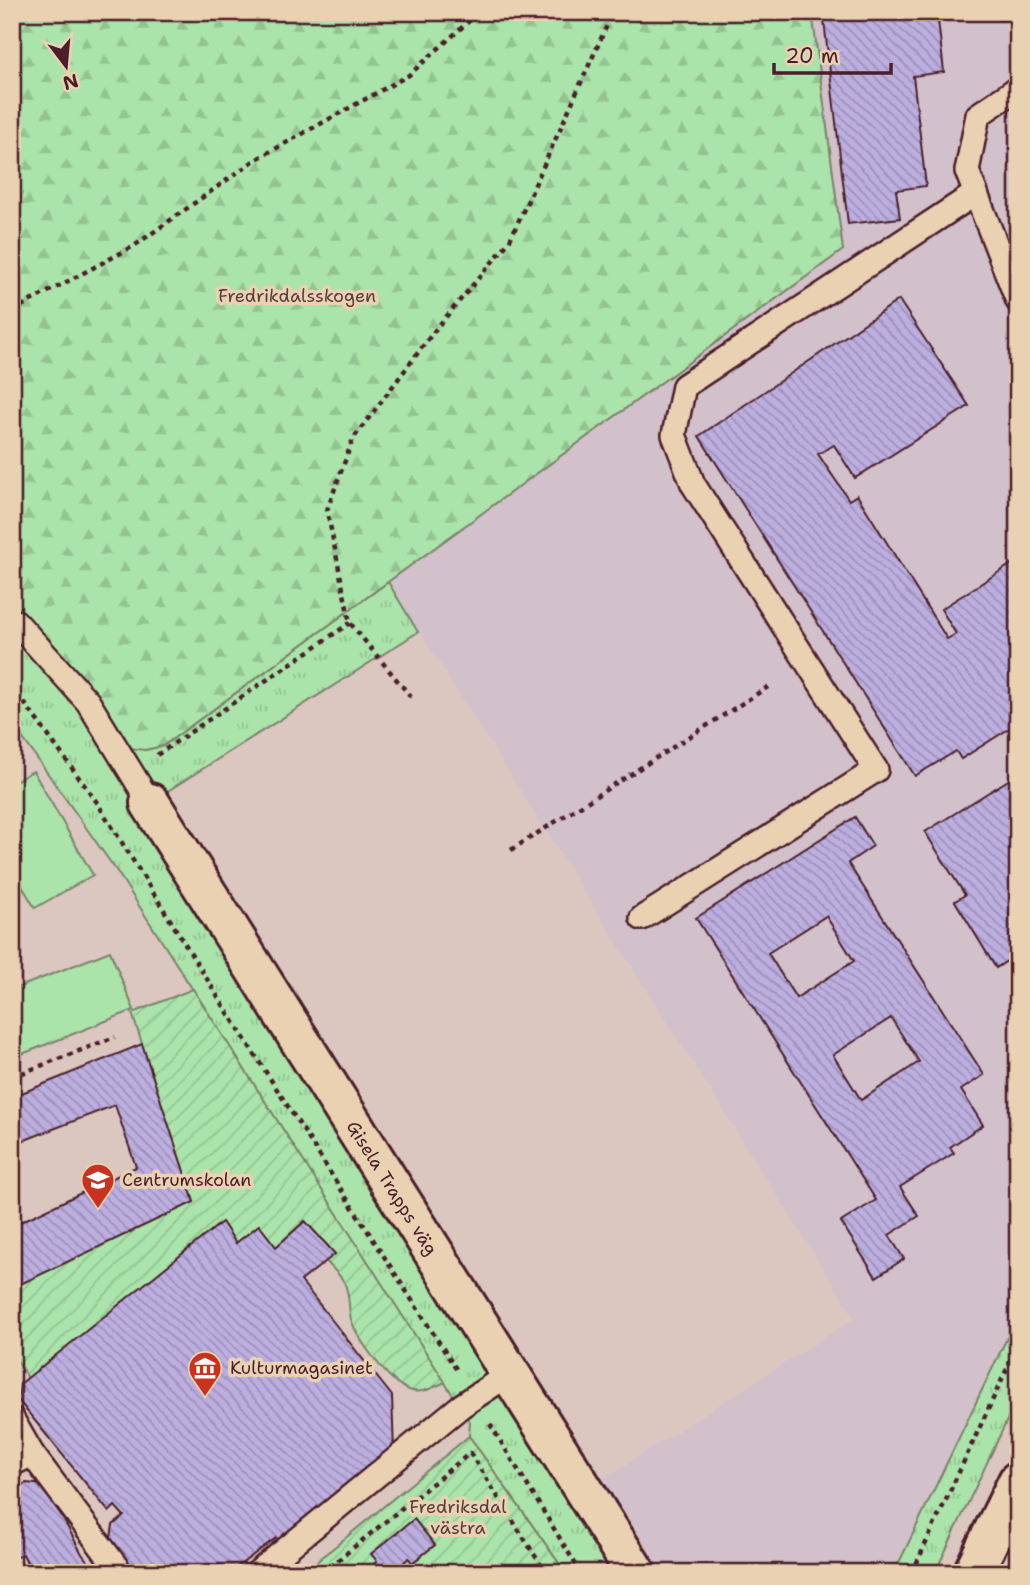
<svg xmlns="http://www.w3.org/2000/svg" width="1030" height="1585" font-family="'Shantell Sans',sans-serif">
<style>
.built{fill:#d2c0ca}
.grass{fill:url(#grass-tufts);stroke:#7a826a;stroke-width:2}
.forest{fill:url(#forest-firs);stroke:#7a826a;stroke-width:2}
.park{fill:#aae4aa;stroke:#7a826a;stroke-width:2}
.garden{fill:url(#garden-furrows);stroke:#7a826a;stroke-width:2}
.building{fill:url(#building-back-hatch);stroke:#4a1f2b;stroke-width:2;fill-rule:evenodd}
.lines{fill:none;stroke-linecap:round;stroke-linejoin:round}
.service-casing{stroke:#4a1f2b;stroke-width:28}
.minor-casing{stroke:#4a1f2b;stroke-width:44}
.tertiary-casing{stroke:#4a1f2b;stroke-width:44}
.path{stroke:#4a1f2b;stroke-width:4.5;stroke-dasharray:5 5;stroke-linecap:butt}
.service{stroke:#ead1b2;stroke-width:23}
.minor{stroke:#ead1b2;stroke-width:38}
.tertiary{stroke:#ead1b2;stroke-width:38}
.labels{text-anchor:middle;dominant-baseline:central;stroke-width:7;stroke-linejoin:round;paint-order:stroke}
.park-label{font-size:18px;fill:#583d3e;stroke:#ead1b2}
.poi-label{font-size:18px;fill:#4a1f2b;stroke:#ead1b2;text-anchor:start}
.street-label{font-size:18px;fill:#4a1f2b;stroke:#ead1b2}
</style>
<defs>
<pattern id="grass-tufts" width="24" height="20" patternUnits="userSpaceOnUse" patternTransform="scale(1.75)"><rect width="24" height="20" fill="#aae4aa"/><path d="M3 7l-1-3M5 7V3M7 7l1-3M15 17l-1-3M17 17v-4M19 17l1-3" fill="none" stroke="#94c392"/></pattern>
<pattern id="forest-firs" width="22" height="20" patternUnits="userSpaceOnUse" patternTransform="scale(1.75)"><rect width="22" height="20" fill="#aae4aa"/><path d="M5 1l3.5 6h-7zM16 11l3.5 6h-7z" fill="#94c392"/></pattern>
<pattern id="garden-furrows" width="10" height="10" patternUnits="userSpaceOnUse" patternTransform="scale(1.75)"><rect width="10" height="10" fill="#aae4aa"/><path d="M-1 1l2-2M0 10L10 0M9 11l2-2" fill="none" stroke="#94c392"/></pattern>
<pattern id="building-back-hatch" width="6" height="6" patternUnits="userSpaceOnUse" patternTransform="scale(1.75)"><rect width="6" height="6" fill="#bcafe0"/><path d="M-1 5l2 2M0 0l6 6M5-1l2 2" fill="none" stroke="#9b8eb6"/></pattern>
</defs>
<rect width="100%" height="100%" fill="#dcc7c0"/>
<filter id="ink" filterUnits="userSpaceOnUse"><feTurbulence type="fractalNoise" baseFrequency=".0143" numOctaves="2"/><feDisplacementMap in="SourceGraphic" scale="14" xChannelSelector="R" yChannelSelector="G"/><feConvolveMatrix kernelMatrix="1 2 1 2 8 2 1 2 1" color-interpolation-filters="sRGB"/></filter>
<g filter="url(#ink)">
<path class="built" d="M812,12h206v1303l-124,258h-235l-59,-92 255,-163 -467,-736 454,-332z"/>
<g class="grass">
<path d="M388,582l30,50 -255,162 496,779h-93l-97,-137 1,-14 -352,-549 -106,-150v-107l133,134 18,-4z"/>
<path d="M1018,1315v82l-83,176h-41z"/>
</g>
<path class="forest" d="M12,12h800l31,238 -680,496 -18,4 -24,-3 -109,-131z"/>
<g class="park">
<path d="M33,771l60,104 -58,33 -23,-39v-86z"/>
<path d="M110,951l24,59 -122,48v-68z"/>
</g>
<g class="garden">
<path d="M193,989l252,393c-11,5 -24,13 -36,8 -20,-7 -52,-51 -58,-71 -3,-12 -1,-25 -7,-37 -4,-7 -12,-14 -18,-21l9,-7 -30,-33 -29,26 -17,-21 -23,17 -14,-20 -194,155 -16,-25v-65l182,-86 -62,-189z"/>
<path d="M469,1436l97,137h-263z"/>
</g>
<g class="building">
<path d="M823,12h114l7,60 -31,4 13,110 -30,4 4,28 -52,6z"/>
<path d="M998,12h20v6l-19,2z"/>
<path d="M899,300l70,106 -114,72 -21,-33 -16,9 31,46 8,-5 90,144 9,-5 -15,-25 77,-49v163l-57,36 -5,-8 -41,25 -216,-340z"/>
<path d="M1018,774v205l-11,-18 -11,7 -41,-67 10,-6 -40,-63z"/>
<path d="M855,817l18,29 -25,17 136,212 -23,15 22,35 -33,22 4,6 -54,34 19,29 -30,19 15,24 -28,18 -35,-55 35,-22 -180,-282zM826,916l28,45 -58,37 -28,-45zM891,1018l28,44 -58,38 -28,-45z"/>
<path d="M142,1044l52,158 -182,86v-65l2,2 122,-58 -21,-62 -103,40v-48z"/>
<path d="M305,1221l30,33 -34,27 91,115 2,56 -113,93 -5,-7 -47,35h-94l-25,-29 3,-19 11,-9 -9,-10 -6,6 -91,-112 2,-16 202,-162 14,21 23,-18 17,22z"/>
<path d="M26,1483l19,2 37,69 15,19h-65l-9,-19 -11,5v-69z"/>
<path d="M414,1519l21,26 -23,18 -3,-5 -18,15h-12l-6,-8 4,-4 -6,-7z"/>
</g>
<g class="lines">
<defs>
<g id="service">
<path d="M1018,88l-40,27 -11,56 51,130"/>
<path d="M12,621l4,1 72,80 62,101"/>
<path d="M642,918l234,-148 -183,-286 -19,-49 10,-49 292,-193"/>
<path d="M12,1419l20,35 -20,10"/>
<path d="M32,1454l89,119"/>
<path d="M257,1573l204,-167 48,-32"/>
</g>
<path id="minor" d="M150,803l486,770"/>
<path id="tertiary" d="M973,1573l45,-92"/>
</defs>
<use href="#service" class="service-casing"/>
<use href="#minor" class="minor-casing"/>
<use href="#tertiary" class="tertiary-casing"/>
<g class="path">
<path d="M12,311l122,-65 121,-86 154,-85 70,-63"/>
<path d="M12,686l84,115 134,215 228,356"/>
<path d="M411,697l-61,-74 -23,-113 26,-71 82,-109 74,-88 104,-230"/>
<path d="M157,755l193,-132"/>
<path d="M511,850l260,-165"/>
<path d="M12,1077l103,-40"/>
<path d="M490,1424l91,149"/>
<path d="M322,1573l148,-120 76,120"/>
<path d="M912,1573l106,-228"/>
</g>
<use href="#service" class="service"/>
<use href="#minor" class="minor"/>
<use href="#tertiary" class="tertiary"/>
</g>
</g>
<defs>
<symbol id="school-pin" viewBox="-11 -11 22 30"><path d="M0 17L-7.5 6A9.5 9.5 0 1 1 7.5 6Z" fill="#c8321e" stroke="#ead1b2"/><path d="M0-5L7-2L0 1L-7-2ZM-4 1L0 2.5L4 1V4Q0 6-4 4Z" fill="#fff"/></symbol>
<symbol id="museum-pin" viewBox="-11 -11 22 30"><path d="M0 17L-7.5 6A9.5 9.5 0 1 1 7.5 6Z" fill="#c8321e" stroke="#ead1b2"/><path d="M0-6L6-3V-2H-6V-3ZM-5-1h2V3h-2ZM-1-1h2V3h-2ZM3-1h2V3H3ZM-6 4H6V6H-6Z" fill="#fff"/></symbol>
</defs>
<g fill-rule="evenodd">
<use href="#school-pin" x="79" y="1161" width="38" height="52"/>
<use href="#museum-pin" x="186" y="1349" width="38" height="52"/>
</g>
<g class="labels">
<g class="park-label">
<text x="297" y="296">Fredrikdalsskogen</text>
<text x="458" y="1507">Fredriksdal<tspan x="458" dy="21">västra</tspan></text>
</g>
<g class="poi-label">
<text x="122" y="1180">Centrumskolan</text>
<text x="230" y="1368">Kulturmagasinet</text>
</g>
<g class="street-label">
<text transform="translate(392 1188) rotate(58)">Gisela Trapps väg</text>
</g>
</g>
<rect width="1030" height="1585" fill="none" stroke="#ead1b2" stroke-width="42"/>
<rect x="21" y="21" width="988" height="1543" fill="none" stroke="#4a1f2b" stroke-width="2.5" filter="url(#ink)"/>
<g transform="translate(66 66) rotate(164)" stroke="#ead1b2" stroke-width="5" paint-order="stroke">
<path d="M0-5L12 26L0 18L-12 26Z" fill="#4a1f2b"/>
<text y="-10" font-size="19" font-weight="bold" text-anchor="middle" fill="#4a1f2b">N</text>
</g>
<path d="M774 63v10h117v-10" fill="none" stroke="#4a1f2b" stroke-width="3.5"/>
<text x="785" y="63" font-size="21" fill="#4a1f2b" stroke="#ead1b2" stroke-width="5" paint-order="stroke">20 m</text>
</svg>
